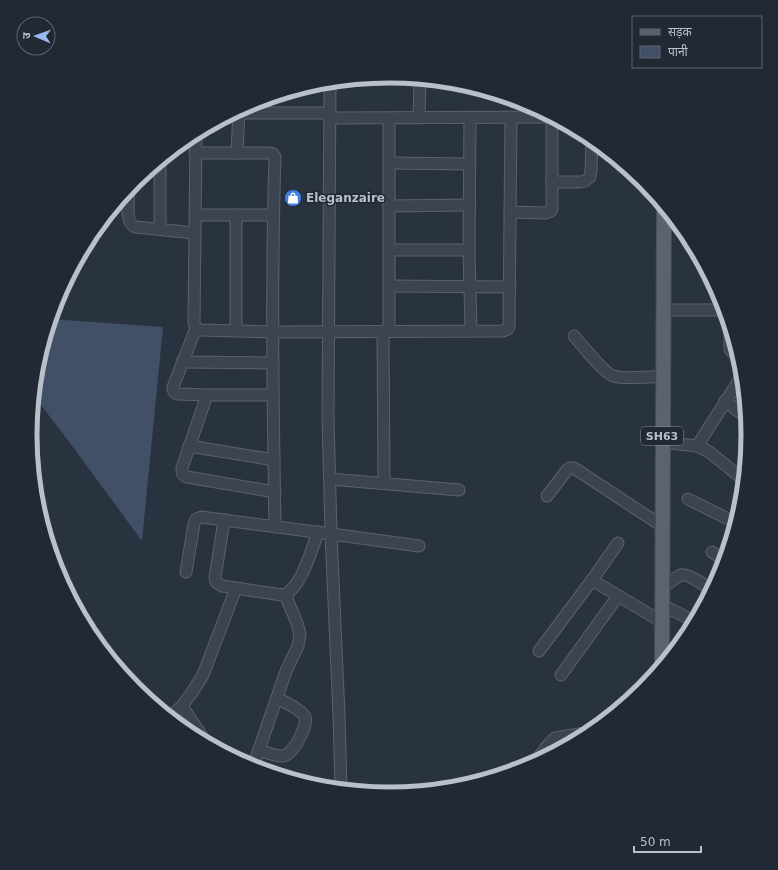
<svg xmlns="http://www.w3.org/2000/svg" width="778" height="870" font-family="'DejaVu Sans','Noto Sans Devanagari',sans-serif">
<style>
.water{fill:#415066}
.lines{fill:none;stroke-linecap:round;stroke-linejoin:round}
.minor-casing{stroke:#5a626c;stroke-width:13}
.major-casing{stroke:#464d58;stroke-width:16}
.minor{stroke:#3d444f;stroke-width:11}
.major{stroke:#5b636f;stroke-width:14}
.labels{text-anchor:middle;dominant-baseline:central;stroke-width:3;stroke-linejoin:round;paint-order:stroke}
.shield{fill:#212934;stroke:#8b939c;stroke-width:1}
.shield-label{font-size:11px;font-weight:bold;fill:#b9c0c9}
.poi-label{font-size:12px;font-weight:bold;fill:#b9c0c9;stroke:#212934;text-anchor:start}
.rim{fill:none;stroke:#b9c0c9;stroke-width:5}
</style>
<rect width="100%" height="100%" fill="#29323f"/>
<path class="water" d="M51,319l112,8 -21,214 -75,-102 -33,-43 3,-31z"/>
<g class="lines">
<defs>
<g id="minor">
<path d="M330,82l-2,335 3,117 8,181 2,74"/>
<path d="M239,113h90"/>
<path d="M419,117l1,-38"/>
<path d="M470,117l-1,133 2,81"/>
<path d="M329,118l223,-1"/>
<path d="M196,133l-2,190 2,5 5,2 72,2 230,-1 5,-2 1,-3 2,-209"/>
<path d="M195,153h75l3,1 2,3c-4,123 -2,247 0,370"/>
<path d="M237,153l2,-43"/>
<path d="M389,163l81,1"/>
<path d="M552,182h28l5,-1 5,-4 1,-6 1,-32"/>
<path d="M129,189c0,10 -5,33 6,38l60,6"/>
<path d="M389,206l81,-1"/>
<path d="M510,212l36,1 5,-2 1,-3v-91"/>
<path d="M195,215h78"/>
<path d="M160,229v-69"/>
<path d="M389,250h80"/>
<path d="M389,286l121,1"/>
<path d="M663,310h61"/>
<path d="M196,328l-23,59c0,5 1,6 5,7l29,1h66"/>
<path d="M730,328v21l2,3 5,1"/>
<path d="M389,330v-211"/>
<path d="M236,331v-116"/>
<path d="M383,331l1,152"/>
<path d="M574,336c8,9 29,36 39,40 10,3 38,1 50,0"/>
<path d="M182,362l91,1"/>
<path d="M207,395l-25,73c0,5 0,7 5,9l88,15"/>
<path d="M725,401l21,16"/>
<path d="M662,442l35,4 11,5 36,29"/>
<path d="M189,446l85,14"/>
<path d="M697,446l45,-70"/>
<path d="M330,479l129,11"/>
<path d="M547,496l20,-26 2,-2h5l88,58"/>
<path d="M688,499l48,24"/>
<path d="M224,520l-9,58 1,4 6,4 60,9c3,-1 6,-1 8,-4 13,-11 22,-42 28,-59"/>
<path d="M712,552l12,8"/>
<path d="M186,572l8,-48c1,-5 3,-6 7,-7l130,17 88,12"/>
<path d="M592,580l70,42"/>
<path d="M662,588l18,-13c8,-2 24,10 31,15"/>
<path d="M662,605l32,16"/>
<path d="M539,651l53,-71 26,-37"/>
<path d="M561,675l57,-79"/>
<path d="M182,706l24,36"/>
<path d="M170,717l12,-11 11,-15 10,-16 33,-87"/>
<path d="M259,750c7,2 17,7 24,6 10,-1 25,-30 22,-39 -3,-7 -21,-15 -28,-19"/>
<path d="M536,761l12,-16 7,-7 36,-6"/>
<path d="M253,767l33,-96 12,-25 2,-12 -3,-11 -5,-12 -4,-9 -1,-8"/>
</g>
<path id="major" d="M662,666l2,-460"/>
</defs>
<use href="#minor" class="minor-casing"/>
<use href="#major" class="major-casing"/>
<use href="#minor" class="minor"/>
<use href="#major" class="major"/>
</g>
<defs>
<symbol id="shop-disc" viewBox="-11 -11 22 22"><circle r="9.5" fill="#3f7fe0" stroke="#212934"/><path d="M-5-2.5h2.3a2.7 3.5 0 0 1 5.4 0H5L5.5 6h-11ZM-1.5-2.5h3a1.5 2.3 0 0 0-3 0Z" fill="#fff"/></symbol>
</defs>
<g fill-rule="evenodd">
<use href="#shop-disc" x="283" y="188" width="20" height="20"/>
</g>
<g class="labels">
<rect class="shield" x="641" y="427" width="42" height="18" rx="3"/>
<g class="shield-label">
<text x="662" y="436">SH63</text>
</g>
<g class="poi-label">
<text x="306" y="198">Eleganzaire</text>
</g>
</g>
<path d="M0 0H778V870H0ZM37 435a352 352 0 1 1 704 0a352 352 0 1 1-704 0Z" fill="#212934" fill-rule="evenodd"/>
<path class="rim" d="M37 435a352 352 0 1 1 704 0a352 352 0 1 1-704 0Z"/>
<rect x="632" y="16" width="130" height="52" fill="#212934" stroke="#5e6570"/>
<rect x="640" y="29" width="20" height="6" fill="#5b636f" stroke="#5e6570"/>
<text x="668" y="36" font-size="12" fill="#b9c0c9">सड़क</text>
<rect x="640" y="46" width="20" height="12" fill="#415066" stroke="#5e6570"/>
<text x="668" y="56" font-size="12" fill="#b9c0c9">पानी</text>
<g transform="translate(36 36) rotate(272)"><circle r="19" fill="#212934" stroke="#5e6570"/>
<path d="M0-3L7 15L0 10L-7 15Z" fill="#9abbee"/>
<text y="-6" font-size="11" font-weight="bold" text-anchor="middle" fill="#b9c0c9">उ</text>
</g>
<path d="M634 846v6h67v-6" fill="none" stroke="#b9c0c9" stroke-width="2"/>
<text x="640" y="846" font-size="12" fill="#b9c0c9" stroke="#212934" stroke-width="3" paint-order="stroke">50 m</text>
</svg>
